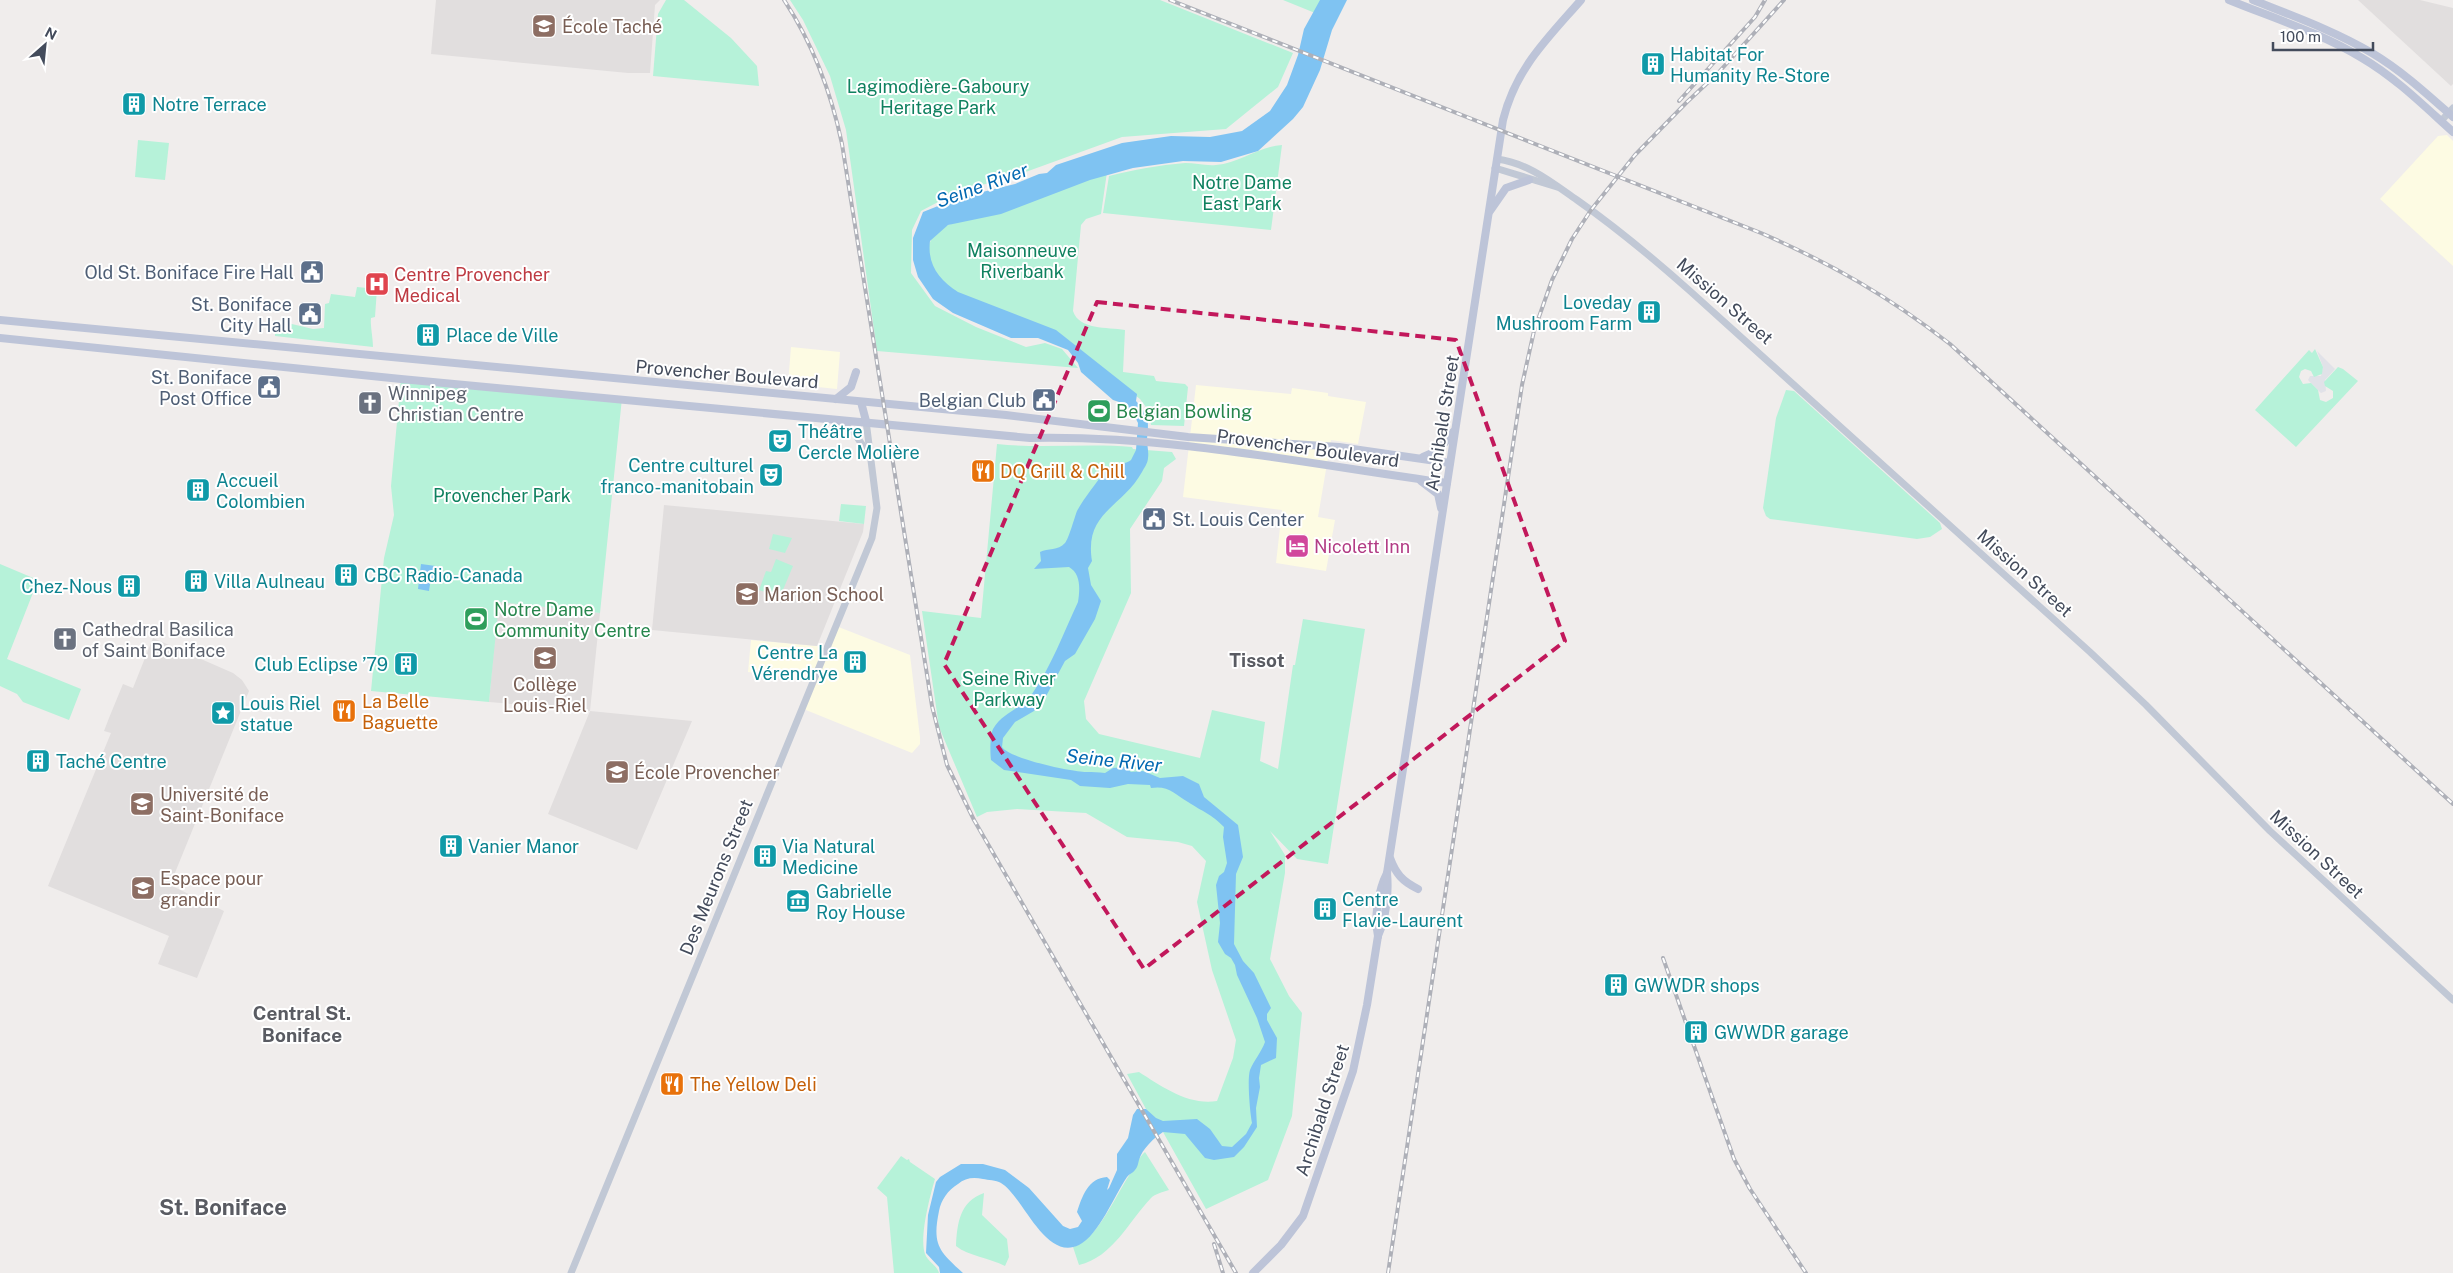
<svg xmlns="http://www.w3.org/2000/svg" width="2453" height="1273" font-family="'Public Sans',sans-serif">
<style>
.commercial{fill:#fdfbe3}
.education{fill:#e1dede}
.airport{fill:#e1e2e8}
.green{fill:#b6f2d9}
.water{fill:#7fc3f2}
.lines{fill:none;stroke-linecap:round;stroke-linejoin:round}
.tertiary{stroke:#c1c8d5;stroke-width:7}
.secondary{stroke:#bdc4d8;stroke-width:8}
.rail-casing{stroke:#aeb0b8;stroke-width:4}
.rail{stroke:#fff;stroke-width:2;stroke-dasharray:5.5;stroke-linecap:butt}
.marked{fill:none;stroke:#c2185b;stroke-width:4;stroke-dasharray:10 6;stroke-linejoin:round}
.labels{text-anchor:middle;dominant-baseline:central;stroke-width:4;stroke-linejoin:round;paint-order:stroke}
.education-label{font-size:18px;fill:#785e54;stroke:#fff;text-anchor:start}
.culture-label{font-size:18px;fill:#0d838f;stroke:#fff;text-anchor:start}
.park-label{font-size:18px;fill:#0f815f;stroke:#fff}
.service-label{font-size:18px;fill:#4e5e75;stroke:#fff;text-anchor:end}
.health-label{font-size:18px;fill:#be3a42;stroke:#fff;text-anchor:start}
.street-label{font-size:18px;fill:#434b5b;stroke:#fff}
.worship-label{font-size:18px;fill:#5b616d;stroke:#fff;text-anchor:start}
.leisure-label{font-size:18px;fill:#27864d;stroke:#fff;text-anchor:start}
.food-label{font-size:18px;fill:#c56008;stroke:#fff;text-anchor:start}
.hotel-label{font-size:18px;fill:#b23c85;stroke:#fff;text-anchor:start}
.water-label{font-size:19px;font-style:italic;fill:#0168b1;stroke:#fff}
.neighbourhood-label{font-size:19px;font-weight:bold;fill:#595b62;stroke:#fff}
.district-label{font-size:22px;font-weight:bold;fill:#595b62;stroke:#fff}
</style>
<rect width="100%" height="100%" fill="#f0edec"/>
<g class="commercial">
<path d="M2447,135l6,6v125l-73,-67 58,-63z"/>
<path d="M791,347l49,5 -3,37 -49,-5z"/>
<path d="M1196,385l95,9 1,-6 36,5v3l38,6 -8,42 -27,-4 -13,77 17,3 -9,51 -50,-8 6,-53 -99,-13z"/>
<path d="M836,626l74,29 10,82v7l-8,9 -111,-45 12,-28 -65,-8 3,-32 76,7z"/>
</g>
<g class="education">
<path d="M436,0h224l-5,5 -5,68h-22l-197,-19z"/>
<path d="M2358,0h62l33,8v76l-2,2z"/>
<path d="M664,505l200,19 -1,8 -46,114 -165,-16z"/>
<path d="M498,602l102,11 -10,98 102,10 -55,129 -89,-36 42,-103 -101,-9z"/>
<path d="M153,638l80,35 9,7 7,11 -79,194 54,26 -27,67 -39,-14 11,-28 -121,-50 63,-153 -7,-2 5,-13 14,-34 10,4z"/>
</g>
<path class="airport" d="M2317,351l18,18 -10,11 1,11 -5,2 -13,-13 2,-4h11l2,-9z"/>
<g class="green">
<path d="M666,0h18l47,38 26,28 2,20 -106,-10 5,-62z"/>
<path d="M790,0h370l133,53 -15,34 -52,42 -104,8 -116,42 -45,11 -40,21 -9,19 -1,43 24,33 41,21 50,20 19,-4 17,6 16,19 -201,-17 -31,-221 -16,-54 -27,-56z"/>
<path d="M1283,0h46l-9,15z"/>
<path d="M138,140l31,3 -4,37 -30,-3z"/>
<path d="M1282,145l-11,85 -168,-17 6,-37c24,-6 50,-11 76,-13 10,0 21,3 31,2 24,-2 43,-19 66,-20z"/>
<path d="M1107,172l-6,42 -15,5 -5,6 -8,86c6,19 34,16 52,19l-2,42 31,4 2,5 29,3 3,3 -4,39 -33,-1 -2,-14 -9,-12 -86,-67 -93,-35 -27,-23 -8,-23 10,-22z"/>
<path d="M357,287l20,2 -2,28 -4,1c-1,6 2,20 2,29l-98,-11v-16l38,9 11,-1 1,-24 4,-1 2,-9 24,3z"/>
<path d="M2315,349l8,18 -1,7 -8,3 -3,-6 -6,-2 -4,2 -2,6 4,7 8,-1 7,7 2,10 6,2 7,-4v-7l-8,-5 -1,-4 14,-15 5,2 15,12 -62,66 -41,-37 54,-60 3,3z"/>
<path d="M401,379l221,19 -22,215 -101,-11 -10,100 -118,-11 13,-133 10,-43 -3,-29z"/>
<path d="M1786,390l8,1 146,132 2,6 -12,8 -13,2 -147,-20 -4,-3 -3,-8 13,-90z"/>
<path d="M1094,403l12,1 -2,15 -12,-1z"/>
<path d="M997,444c45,5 90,-1 135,3l1,2 39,3 4,7 -12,9 -2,13 -32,48 1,64 -47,108 2,18 13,15 101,24 12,-48 53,12 -5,39 18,8 15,-104h2l8,-46 62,10 -37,235 -31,-5 -27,-28 15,24v18l-15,86 19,37 13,17 -10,103 -24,64 -62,29 -43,-77 -17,-23 -19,-35 12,-2c22,14 50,34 78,29l16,-43 3,-18 -24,-70 -15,-68 9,-41 -14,-15 -14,-4 -51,-5 -41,-24 -69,-4 -30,3 -10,5 -38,-90 -17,-116 59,7z"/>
<path d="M841,504l25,2 -2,18 -25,-3z"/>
<path d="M773,534l19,4 -7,15 -16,-4z"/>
<path d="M776,559l17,7 -13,31 -21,-7 7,-19 5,1z"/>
<path d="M0,564l38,16 -31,79 74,30 -12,31 -46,-18 -6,-8 -17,-8z"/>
<path d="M1145,1152l24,38c-6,2 -14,4 -18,8 -22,23 -38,59 -72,67l-6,-18c25,-7 44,-55 59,-76 4,-6 7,-14 13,-19z"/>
<path d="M901,1156l6,4 2,-1 1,3 25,17c-5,17 -16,58 -10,75 3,8 12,11 14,19h-45l-7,-76 -10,-9z"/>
<path d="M984,1193l-2,22 25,24 2,18 -4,9c-15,-8 -37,-10 -49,-20 1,-23 4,-45 28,-53z"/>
</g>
<g class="water">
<path d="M1320,0h27l-15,30 -12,40 -17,37 -10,12 -35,32 -37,11 -38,-1 -50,7 -43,12 -89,34 -53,11 -18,16c-3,23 9,39 28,51l98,38 81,64 -1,7c13,15 13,18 11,38 0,7 2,13 1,19 0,5 -4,10 -6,14 -20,36 -58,40 -50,89l-4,7 3,17 10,16 -6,18 -20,35 -10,7 -21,39 -10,11 -19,11 -12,16 -1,9c8,12 71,25 84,25 7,0 12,0 19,1l8,-5 12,-1 6,5 12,-1 17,7 23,-2 16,8 5,13 34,28 5,32 -7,17 -2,70 9,17 11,12 17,35 -4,6v6l10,18 -1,20 -15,7 -2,13 1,9 -4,21 1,19 -13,20 -10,10 -20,3 -9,-2 -20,-24 -22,-2c-9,6 -21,17 -24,28 -1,3 -1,7 -4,10 -2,3 -6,4 -8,7 -13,19 -28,58 -48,68 -34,17 -56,-49 -78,-62 -5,-3 -13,-3 -18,-4 -10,-2 -18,-1 -25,5 -10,6 -17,16 -19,27 -7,34 0,40 24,62h-23l-1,-6 -13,-14 2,-38 8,-33 4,-5 21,-13h22l22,6 24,18 34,38 7,3 8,-2 4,-6 -5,-9c5,-15 11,-34 30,-35l3,3 -3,10 2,-2 8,-18v-16l11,-16 5,-23 4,-6h9l10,9 7,3 34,-2 13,10 12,17 10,1 14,-13 6,-11c-2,-10 -5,-44 -2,-53 4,-10 11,-17 15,-28l-8,-24 -20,-43 -2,-10 -4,-7 -6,-4 -7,-12 2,-19 -4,-38 3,-9 5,-4 3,-9 -4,-26 1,-10c-14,-14 -21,-15 -36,-25 -13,-8 -20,-17 -37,-14l-1,-3 -22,-1 -18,4 -30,-2 -9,-6 -67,-10 -13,-10c-1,-8 -1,-24 2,-31 10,-17 29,-20 39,-35 20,-29 31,-60 46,-92 2,-13 3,-28 -9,-35l-35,2 7,-8 -1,-9c8,-4 18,-1 25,-9 4,-5 9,-24 12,-32 7,-13 19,-27 27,-39 7,-10 20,-6 27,-12l5,-10 2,-27 -5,-10 -11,-10 -9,-3 -32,-28 -3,-9 -10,-13 -30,-12h-27l-58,-25 -20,-14 -15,-22 -5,-17v-22l10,-26 35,-14 57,-14 24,-10 8,-1 9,-8 66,-22 49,-7 39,1 32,-6 28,-20 17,-26 11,-30 6,-26z"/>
<path d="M421,564l22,3 -1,12 -11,-1 -2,13 -11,-2z"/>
</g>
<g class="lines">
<g class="tertiary">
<path d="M2441,121l12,-13"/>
<path d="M1497,159c31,4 54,23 80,41 40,28 77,59 113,91l400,361 56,53 124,126 183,169"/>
<path d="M1495,168l62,19"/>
<path d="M839,421l14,10 16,24"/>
<path d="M571,1273l301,-735 5,-30 -11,-87"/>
</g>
<g class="secondary">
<path d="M2229,0c44,18 92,33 133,58 34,20 62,48 91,74"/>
<path d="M2253,0c40,16 82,31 119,53 30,18 55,41 81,64"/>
<path d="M1490,211l16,-23 23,-8"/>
<path d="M0,320l1006,95 182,22 151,10 111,16"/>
<path d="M0,338l401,41 629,59c140,-3 278,26 417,45"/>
<path d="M836,399l15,-12 5,-15"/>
<path d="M861,402l5,19"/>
<path d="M1423,457l16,-7 14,-18"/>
<path d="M1421,481l17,13 3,14"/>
<path d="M1390,858c6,16 12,23 28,31"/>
<path d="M1378,936c-4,-19 0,-45 9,-63"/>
<path d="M1253,1273l28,-28 22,-29 50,-145 14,-66 11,-69c8,-18 11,-43 9,-63l116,-753c13,-52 44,-81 78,-120"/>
</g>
<defs>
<g id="rail">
<path d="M784,0c29,44 47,92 58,144l90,562 15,59 27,55 262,453"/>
<path d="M1170,0l591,233c71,31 127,63 189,111l503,460"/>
<path d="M1679,101l76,-84 10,-17"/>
<path d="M1663,958l71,201 16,30 56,84"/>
<path d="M1214,1244l9,29"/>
<path d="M1388,1273l134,-888 12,-54 18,-51 20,-41 19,-29 44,-55 52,-53 31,-29 66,-73"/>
</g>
</defs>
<use href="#rail" class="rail-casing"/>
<use href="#rail" class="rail"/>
</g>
<path class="marked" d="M1097,302l359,38 109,301 -421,328 -200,-305z"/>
<defs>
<symbol id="school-square" viewBox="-11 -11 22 22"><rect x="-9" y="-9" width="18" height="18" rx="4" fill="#8d6e63" stroke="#fff"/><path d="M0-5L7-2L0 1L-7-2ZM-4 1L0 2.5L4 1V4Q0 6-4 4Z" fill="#fff"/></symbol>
<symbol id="building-square" viewBox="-11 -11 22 22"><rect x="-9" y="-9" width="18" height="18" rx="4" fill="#0f9aa8" stroke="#fff"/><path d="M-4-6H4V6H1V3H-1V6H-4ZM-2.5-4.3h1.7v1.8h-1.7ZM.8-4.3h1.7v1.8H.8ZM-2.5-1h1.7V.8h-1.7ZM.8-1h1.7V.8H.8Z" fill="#fff"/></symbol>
<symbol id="civic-square" viewBox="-11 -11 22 22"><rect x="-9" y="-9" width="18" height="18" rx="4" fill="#5c6f8a" stroke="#fff"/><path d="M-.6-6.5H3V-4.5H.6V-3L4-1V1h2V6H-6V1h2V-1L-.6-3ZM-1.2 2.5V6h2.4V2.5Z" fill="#fff"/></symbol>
<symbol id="hospital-square" viewBox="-11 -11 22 22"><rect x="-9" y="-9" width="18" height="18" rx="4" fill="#e0444e" stroke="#fff"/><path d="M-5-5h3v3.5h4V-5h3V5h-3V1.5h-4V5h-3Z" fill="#fff"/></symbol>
<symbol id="church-square" viewBox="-11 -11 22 22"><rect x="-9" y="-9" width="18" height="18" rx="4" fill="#6b7280" stroke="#fff"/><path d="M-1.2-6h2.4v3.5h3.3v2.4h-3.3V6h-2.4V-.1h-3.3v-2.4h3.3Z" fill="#fff"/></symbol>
<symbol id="stadium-square" viewBox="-11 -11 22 22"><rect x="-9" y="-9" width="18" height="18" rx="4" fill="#2e9e5b" stroke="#fff"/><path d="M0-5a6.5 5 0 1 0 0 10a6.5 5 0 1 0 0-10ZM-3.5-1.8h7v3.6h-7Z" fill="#fff"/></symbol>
<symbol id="theatre-square" viewBox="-11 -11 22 22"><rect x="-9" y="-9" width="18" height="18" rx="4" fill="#0f9aa8" stroke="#fff"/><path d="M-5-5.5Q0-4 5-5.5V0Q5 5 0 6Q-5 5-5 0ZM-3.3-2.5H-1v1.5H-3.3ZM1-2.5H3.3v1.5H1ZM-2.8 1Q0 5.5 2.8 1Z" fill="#fff"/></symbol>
<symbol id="restaurant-square" viewBox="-11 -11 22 22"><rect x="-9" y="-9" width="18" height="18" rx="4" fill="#e8710a" stroke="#fff"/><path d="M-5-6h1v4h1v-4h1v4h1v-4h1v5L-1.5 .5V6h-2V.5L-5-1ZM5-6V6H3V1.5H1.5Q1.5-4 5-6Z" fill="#fff"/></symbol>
<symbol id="hotel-square" viewBox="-11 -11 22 22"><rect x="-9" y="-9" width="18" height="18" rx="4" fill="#d1479c" stroke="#fff"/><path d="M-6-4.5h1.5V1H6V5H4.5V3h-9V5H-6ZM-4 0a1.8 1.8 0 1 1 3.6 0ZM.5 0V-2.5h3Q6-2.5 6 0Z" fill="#fff"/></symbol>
<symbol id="sight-square" viewBox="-11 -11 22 22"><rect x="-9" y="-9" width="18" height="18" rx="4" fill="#0f9aa8" stroke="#fff"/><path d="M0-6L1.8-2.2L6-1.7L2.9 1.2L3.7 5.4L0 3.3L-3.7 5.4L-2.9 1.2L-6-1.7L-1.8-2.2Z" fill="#fff"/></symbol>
<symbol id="university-square" viewBox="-11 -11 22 22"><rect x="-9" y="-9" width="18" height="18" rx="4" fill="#8d6e63" stroke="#fff"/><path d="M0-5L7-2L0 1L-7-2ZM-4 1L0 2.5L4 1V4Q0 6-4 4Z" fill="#fff"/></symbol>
<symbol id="museum-square" viewBox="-11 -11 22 22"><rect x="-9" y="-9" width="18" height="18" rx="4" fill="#0f9aa8" stroke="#fff"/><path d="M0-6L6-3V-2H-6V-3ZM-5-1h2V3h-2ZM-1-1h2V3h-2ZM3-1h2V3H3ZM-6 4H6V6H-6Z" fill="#fff"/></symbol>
</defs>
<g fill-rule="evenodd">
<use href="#school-square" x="530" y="12" width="28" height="28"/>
<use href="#building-square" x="1639" y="50" width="28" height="28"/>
<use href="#building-square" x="120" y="90" width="28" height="28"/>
<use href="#civic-square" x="298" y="258" width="28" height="28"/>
<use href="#hospital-square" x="363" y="270" width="28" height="28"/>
<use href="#building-square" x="1635" y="298" width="28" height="28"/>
<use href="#civic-square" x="296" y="300" width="28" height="28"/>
<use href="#building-square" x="414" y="321" width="28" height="28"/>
<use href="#civic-square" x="255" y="373" width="28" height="28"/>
<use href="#civic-square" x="1030" y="386" width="28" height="28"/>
<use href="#church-square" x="356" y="389" width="28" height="28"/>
<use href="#stadium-square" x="1085" y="397" width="28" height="28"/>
<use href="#theatre-square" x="766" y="427" width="28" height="28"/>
<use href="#restaurant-square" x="969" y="457" width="28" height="28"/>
<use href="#theatre-square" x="757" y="461" width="28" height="28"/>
<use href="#building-square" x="184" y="476" width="28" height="28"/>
<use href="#civic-square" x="1140" y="505" width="28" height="28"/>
<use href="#hotel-square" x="1283" y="532" width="28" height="28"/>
<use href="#building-square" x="332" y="561" width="28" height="28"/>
<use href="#building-square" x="182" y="567" width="28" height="28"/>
<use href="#building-square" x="115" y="572" width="28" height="28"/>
<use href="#school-square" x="733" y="580" width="28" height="28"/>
<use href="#stadium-square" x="462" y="605" width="28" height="28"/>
<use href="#church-square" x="51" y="625" width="28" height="28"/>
<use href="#school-square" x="531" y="644" width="28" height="28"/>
<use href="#building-square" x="841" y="648" width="28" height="28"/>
<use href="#building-square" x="392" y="650" width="28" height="28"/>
<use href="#restaurant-square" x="330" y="697" width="28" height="28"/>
<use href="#sight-square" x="209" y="699" width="28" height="28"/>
<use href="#building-square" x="24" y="747" width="28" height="28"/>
<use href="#school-square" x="603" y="758" width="28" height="28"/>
<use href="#university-square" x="128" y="790" width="28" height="28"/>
<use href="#building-square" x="437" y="832" width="28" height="28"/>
<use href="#building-square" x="751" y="842" width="28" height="28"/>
<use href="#school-square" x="129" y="874" width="28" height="28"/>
<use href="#museum-square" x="784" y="887" width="28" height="28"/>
<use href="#building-square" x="1311" y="895" width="28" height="28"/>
<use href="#building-square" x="1602" y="971" width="28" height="28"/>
<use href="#building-square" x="1682" y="1018" width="28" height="28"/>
<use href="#restaurant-square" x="658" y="1070" width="28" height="28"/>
</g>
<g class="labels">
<g class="education-label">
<text x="562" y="26">École Taché</text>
<text x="764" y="594">Marion School</text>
<text x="545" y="684" text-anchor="middle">Collège<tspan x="545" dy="21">Louis-Riel</tspan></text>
<text x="634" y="772">École Provencher</text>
<text x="160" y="794">Université de<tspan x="160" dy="21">Saint-Boniface</tspan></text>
<text x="160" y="878">Espace pour<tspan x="160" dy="21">grandir</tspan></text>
</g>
<g class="culture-label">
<text x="1670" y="54">Habitat For<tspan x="1670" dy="21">Humanity Re-Store</tspan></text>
<text x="152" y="104">Notre Terrace</text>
<text x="1632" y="302" text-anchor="end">Loveday<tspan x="1632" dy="21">Mushroom Farm</tspan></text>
<text x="446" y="335">Place de Ville</text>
<text x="798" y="431">Théâtre<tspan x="798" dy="21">Cercle Molière</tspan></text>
<text x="754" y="465" text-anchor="end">Centre culturel<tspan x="754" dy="21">franco-manitobain</tspan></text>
<text x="216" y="480">Accueil<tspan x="216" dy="21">Colombien</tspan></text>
<text x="364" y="575">CBC Radio-Canada</text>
<text x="214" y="581">Villa Aulneau</text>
<text x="112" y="586" text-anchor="end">Chez-Nous</text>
<text x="838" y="652" text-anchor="end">Centre La<tspan x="838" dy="21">Vérendrye</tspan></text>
<text x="388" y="664" text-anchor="end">Club Eclipse ’79</text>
<text x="240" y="703">Louis Riel<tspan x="240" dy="21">statue</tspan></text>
<text x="56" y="761">Taché Centre</text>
<text x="468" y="846">Vanier Manor</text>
<text x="782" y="846">Via Natural<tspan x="782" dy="21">Medicine</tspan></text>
<text x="816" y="891">Gabrielle<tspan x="816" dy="21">Roy House</tspan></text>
<text x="1342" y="899">Centre<tspan x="1342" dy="21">Flavie-Laurent</tspan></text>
<text x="1634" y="985">GWWDR shops</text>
<text x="1714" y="1032">GWWDR garage</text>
</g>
<g class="park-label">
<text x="938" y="86">Lagimodière-Gaboury<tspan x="938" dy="21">Heritage Park</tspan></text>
<text x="1242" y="182">Notre Dame<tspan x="1242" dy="21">East Park</tspan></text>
<text x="1022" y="250">Maisonneuve<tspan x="1022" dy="21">Riverbank</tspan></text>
<text x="502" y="495">Provencher Park</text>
<text x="1009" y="678">Seine River<tspan x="1009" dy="21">Parkway</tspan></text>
</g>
<g class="service-label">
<text x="294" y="272">Old St. Boniface Fire Hall</text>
<text x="292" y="304">St. Boniface<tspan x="292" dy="21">City Hall</tspan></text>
<text x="252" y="377">St. Boniface<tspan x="252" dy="21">Post Office</tspan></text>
<text x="1026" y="400">Belgian Club</text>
<text x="1172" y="519" text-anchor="start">St. Louis Center</text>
</g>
<g class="health-label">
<text x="394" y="274">Centre Provencher<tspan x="394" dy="21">Medical</tspan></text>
</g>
<g class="street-label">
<text transform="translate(1725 301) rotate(41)">Mission Street</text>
<text transform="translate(727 374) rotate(5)">Provencher Boulevard</text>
<text transform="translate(1442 423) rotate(-81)">Archibald Street</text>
<text transform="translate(1308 448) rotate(8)">Provencher Boulevard</text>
<text transform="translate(2025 573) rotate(42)">Mission Street</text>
<text transform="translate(2317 854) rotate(43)">Mission Street</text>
<text transform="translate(716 877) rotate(-68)">Des Meurons Street</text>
<text transform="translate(1322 1110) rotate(-72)">Archibald Street</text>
</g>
<g class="worship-label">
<text x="388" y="393">Winnipeg<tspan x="388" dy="21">Christian Centre</tspan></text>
<text x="82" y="629">Cathedral Basilica<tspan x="82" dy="21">of Saint Boniface</tspan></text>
</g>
<g class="leisure-label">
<text x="1116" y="411">Belgian Bowling</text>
<text x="494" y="609">Notre Dame<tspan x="494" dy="21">Community Centre</tspan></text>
</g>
<g class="food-label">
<text x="1000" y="471">DQ Grill &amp; Chill</text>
<text x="362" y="701">La Belle<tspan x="362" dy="21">Baguette</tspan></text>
<text x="690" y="1084">The Yellow Deli</text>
</g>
<g class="hotel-label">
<text x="1314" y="546">Nicolett Inn</text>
</g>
<g class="water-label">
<text transform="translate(982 185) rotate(-20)">Seine River</text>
<text transform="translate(1114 760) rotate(6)">Seine River</text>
</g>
<g class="neighbourhood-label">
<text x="1257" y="660">Tissot</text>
<text x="302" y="1013">Central St.<tspan x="302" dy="22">Boniface</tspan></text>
</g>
<g class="district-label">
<text x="223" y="1207">St. Boniface</text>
</g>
</g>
<g transform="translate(45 45) rotate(27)" stroke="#ffffff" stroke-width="4" paint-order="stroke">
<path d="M0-4L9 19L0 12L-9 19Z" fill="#434b5b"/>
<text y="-8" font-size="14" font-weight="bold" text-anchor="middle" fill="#434b5b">N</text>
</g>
<path d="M2273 42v8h100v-8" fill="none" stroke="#434b5b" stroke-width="2.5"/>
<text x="2280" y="42" font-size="15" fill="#434b5b" stroke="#ffffff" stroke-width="4" paint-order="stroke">100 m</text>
</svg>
